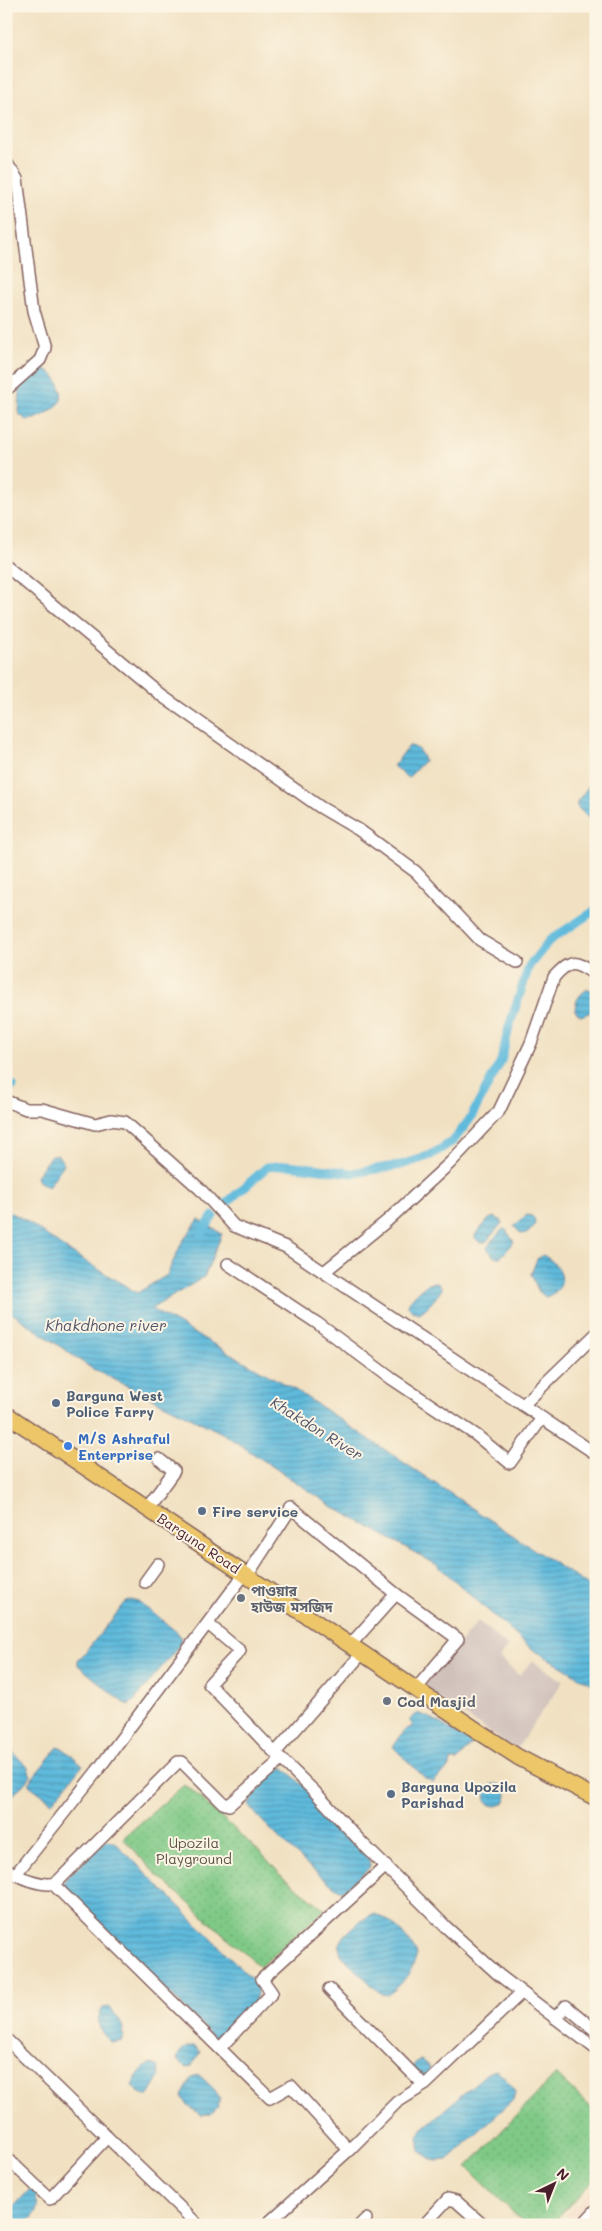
<svg xmlns="http://www.w3.org/2000/svg" width="602" height="2231" font-family="Mali,'Noto Sans Bengali',sans-serif">
<style>
.built{fill:#f3d4be}
.industrial{fill:#cfc0ba}
.green{fill:url(#green-dots);stroke:#647458}
.water{fill:url(#water-rules);stroke:#546c84}
.lines{fill:none;stroke-linecap:round;stroke-linejoin:round}
.canal{stroke:#5fbadc;stroke-width:9}
.minor-casing{stroke:#846360;stroke-width:14}
.major-casing{stroke:#846360;stroke-width:18}
.minor{stroke:#fff;stroke-width:11}
.major{stroke:#ecc669;stroke-width:15}
.service-dot{fill:#5c6f8a;stroke:#fcf5e5;stroke-width:2}
.shop-dot{fill:#3f7fe0;stroke:#fcf5e5;stroke-width:2}
.worship-dot{fill:#6b7280;stroke:#fcf5e5;stroke-width:2}
.labels{text-anchor:middle;dominant-baseline:central;stroke-width:4;stroke-linejoin:round;paint-order:stroke}
.service-label{font-size:14px;font-weight:bold;fill:#4e5e75;stroke:#fcf5e5;text-anchor:start}
.shop-label{font-size:14px;font-weight:bold;fill:#366cbe;stroke:#fcf5e5;text-anchor:start}
.street-label{font-size:14px;fill:#4a1f2b;stroke:#fcf5e5}
.worship-label{font-size:14px;font-weight:bold;fill:#5b616d;stroke:#fcf5e5;text-anchor:start}
.park-label{font-size:14px;fill:#5a5246;stroke:#fcf5e5}
.water-label{font-size:15px;font-style:italic;fill:#515569;stroke:#fcf5e5}
</style>
<defs>
<pattern id="green-dots" width="8" height="8" patternUnits="userSpaceOnUse" patternTransform="scale(1.25)"><rect width="8" height="8" fill="#7fc986"/><path d="M2 2h.1M6 6h.1" fill="none" stroke="#6fac74" stroke-width="1.8" stroke-linecap="round"/></pattern>
<pattern id="water-rules" width="6" height="5" patternUnits="userSpaceOnUse" patternTransform="scale(1.25)"><rect width="6" height="5" fill="#5fbadc"/><path d="M0 2.5h6" fill="none" stroke="#5097b3"/></pattern>
</defs>
<rect width="100%" height="100%" fill="#fcf5e5"/>
<filter id="ink" filterUnits="userSpaceOnUse"><feTurbulence type="fractalNoise" baseFrequency=".02" numOctaves="2"/><feDisplacementMap in="SourceGraphic" scale="10" xChannelSelector="R" yChannelSelector="G"/><feConvolveMatrix kernelMatrix="1 2 1 2 8 2 1 2 1" color-interpolation-filters="sRGB"/></filter>
<filter id="wash" filterUnits="userSpaceOnUse"><feTurbulence type="fractalNoise" baseFrequency=".0096" numOctaves="4" result="noise"/><feDisplacementMap in="SourceGraphic" scale="20" xChannelSelector="R" yChannelSelector="G"/><feGaussianBlur stdDeviation="1.12" result="paint"/><feColorMatrix in="noise" values="0 0 0 0 0 0 0 0 0 0 0 0 0 0 0 0 0 1.4 0 .05"/><feComposite in="paint" operator="in"/></filter>
<g filter="url(#wash)">
<rect width="100%" height="100%" fill="#f1e1c2"/>
<path class="built" d="M596,2186v17l-22,21 -8,-9z"/>
<path class="industrial" d="M478,1621l30,26 -9,11 20,17 14,-14 30,20 -47,69 -94,-63z"/>
<g class="green">
<path d="M184,1785l9,6 70,64 19,21 43,33 -65,58 -105,-94 -32,-35z"/>
<path d="M556,2074l40,38v66l-46,47h-24l-59,-58z"/>
</g>
<g class="water">
<path d="M40,368c13,0 26,22 20,34 -5,8 -22,17 -31,18 -4,0 -7,-4 -10,-6l1,-29z"/>
<path d="M409,746c8,0 13,7 15,15l-16,17 -15,-12z"/>
<path d="M596,776v46l-2,1 -17,-16v-5z"/>
<path d="M588,989l8,3v18l-15,6 -6,-5c0,-10 4,-17 13,-22z"/>
<path d="M51,1155h7l6,9 -16,23 -11,-7 -1,-4z"/>
<path d="M6,1210l19,10 42,30 70,43 30,-18 15,-33 17,-23 23,15 -18,43 -53,32 146,82 299,200v96l-67,-40 -92,-82 -102,-57 -113,-75 -131,-65 -85,-59z"/>
<path d="M527,1215l5,1 3,4 -1,6 -6,7 -7,1 -7,-8z"/>
<path d="M494,1217l7,3 1,3 -16,19 -6,1 -5,-5v-3l14,-16z"/>
<path d="M503,1229l3,1 8,12 -13,15h-7l-7,-9 5,-8z"/>
<path d="M543,1255c19,10 29,32 3,42l-7,-5 -8,-18 6,-15z"/>
<path d="M435,1282l5,3 2,4c-6,9 -14,19 -23,24l-7,-2 -5,-6c6,-9 17,-21 28,-23z"/>
<path d="M131,1600l8,2 39,31 3,5 -2,8 -45,55 -6,4 -7,-4 -43,-36v-4l47,-58z"/>
<path d="M417,1713l14,5 40,24v3l-14,16 -6,-1 -1,7 -17,15 -8,-4 -32,-31 12,-17 8,-4 -3,-5z"/>
<path d="M6,1746l21,20 4,10 -25,27z"/>
<path d="M58,1747l6,2 19,16 -31,37 -23,-17v-3z"/>
<path d="M281,1768h3l21,19 64,72 1,8 -27,24c-12,-1 -88,-74 -95,-87l26,-32z"/>
<circle cx="496" cy="1795" r="11"/>
<path d="M107,1840l9,3 140,140c9,18 -25,46 -37,60l-157,-158 5,-8z"/>
<path d="M371,1914c16,-1 40,27 46,40 -2,14 -18,35 -30,41l-6,-1 -38,-37c-14,-17 17,-34 28,-43z"/>
<path d="M108,2007c9,7 20,23 14,34l-9,2c-12,-8 -20,-21 -10,-35z"/>
<path d="M191,2046h4l5,6 -8,14 -5,1 -10,-7c2,-9 6,-12 14,-14z"/>
<path d="M421,2060l9,7 -3,11 -2,3 -15,-10 6,-9z"/>
<path d="M152,2064l6,3 2,9 -11,19c-8,0 -12,-3 -17,-9 4,-10 10,-19 20,-22z"/>
<path d="M496,2070l7,5 12,17 -2,8 -66,60 -12,1 -15,-10 -2,-14 4,-8 65,-56z"/>
<path d="M199,2075l15,14 6,9 -2,9 -7,7 -10,1 -13,-9 -6,-10 10,-18z"/>
<path d="M31,2188l7,7 -3,3c8,11 -2,19 -10,27h-11l-8,-10z"/>
</g>
<g class="lines">
<g class="canal">
<path d="M6,1083l7,3"/>
<path d="M222,1207l45,-40 21,-2 64,8 49,-8 30,-10 22,-14 17,-22 31,-58 8,-34 20,-61 21,-26 46,-30"/>
<path d="M202,1233l11,-17"/>
</g>
</g>
</g>
<g filter="url(#ink)">
<g class="lines">
<defs>
<g id="minor">
<path d="M6,162l11,17 17,132 11,37 -5,12 -34,30"/>
<path d="M6,566l156,130 158,111 39,23 57,42 64,68 37,22"/>
<path d="M6,1101l20,8h16l53,15 16,-4 14,2 75,67 34,37 52,21 310,207"/>
<path d="M228,1264l89,59 75,56 84,56 34,28 32,-45"/>
<path d="M324,1272l63,-51 63,-58 49,-52 32,-68 23,-66c18,-20 21,-15 42,-2"/>
<path d="M523,1405l73,-71"/>
<path d="M147,1508l27,-37 -15,-12"/>
<path d="M247,1576l44,-68 105,86 -46,51"/>
<path d="M145,1582l13,-18"/>
<path d="M396,1594l62,45 -42,50"/>
<path d="M208,1624l32,27 -31,33 66,69"/>
<path d="M358,1658l-83,95 39,38 49,53 83,83 53,48 97,74"/>
<path d="M6,1869c12,8 36,18 50,14l122,-121h4l41,41 6,2 53,-46"/>
<path d="M15,1875l82,-104 143,-191"/>
<path d="M53,1884l217,214 21,-12 58,64"/>
<path d="M329,1989l95,96"/>
<path d="M555,2018l11,-12 30,25"/>
<path d="M6,2039l192,186"/>
<path d="M220,2048l52,-55 -10,-14 124,-113"/>
<path d="M6,2165l4,-4 40,38 57,-62"/>
<path d="M266,2225l83,-75 48,-48 29,-18 95,-91"/>
<path d="M360,2225l6,-6"/>
<path d="M424,2225l24,-26 8,2 27,24"/>
<path d="M582,2225l14,-15"/>
</g>
<path id="major" d="M6,1414l478,321 34,22 78,41"/>
</defs>
<use href="#minor" class="minor-casing"/>
<use href="#major" class="major-casing"/>
<use href="#minor" class="minor"/>
<use href="#major" class="major"/>
</g>
</g>
<g class="service-dot">
<circle cx="56" cy="1403" r="5"/>
<circle cx="202" cy="1511" r="5"/>
<circle cx="391" cy="1794" r="5"/>
</g>
<circle class="shop-dot" cx="68" cy="1446" r="5"/>
<g class="worship-dot">
<circle cx="241" cy="1598" r="5"/>
<circle cx="387" cy="1701" r="5"/>
</g>
<g class="labels">
<g class="service-label">
<text x="66" y="1395">Barguna West<tspan x="66" dy="16">Police Farry</tspan></text>
<text x="212" y="1511">Fire service</text>
<text x="401" y="1786">Barguna Upozila<tspan x="401" dy="16">Parishad</tspan></text>
</g>
<g class="shop-label">
<text x="78" y="1438">M/S Ashraful<tspan x="78" dy="16">Enterprise</tspan></text>
</g>
<g class="street-label">
<text transform="translate(199 1543) rotate(34)">Barguna Road</text>
</g>
<g class="worship-label">
<text x="251" y="1590">পাওয়ার<tspan x="251" dy="16">হাউজ মসজিদ</tspan></text>
<text x="397" y="1701">Cod Masjid</text>
</g>
<g class="park-label">
<text x="194" y="1842">Upozila<tspan x="194" dy="16">Playground</tspan></text>
</g>
<g class="water-label">
<text x="106" y="1325">Khakdhone river</text>
<text transform="translate(317 1428) rotate(32)">Khakdon River</text>
</g>
</g>
<rect width="602" height="2231" fill="none" stroke="#fcf5e5" stroke-width="25"/>
<g transform="translate(554 2184) rotate(43)" stroke="#fcf5e5" stroke-width="4" paint-order="stroke">
<path d="M0-4L9 19L0 12L-9 19Z" fill="#4a1f2b"/>
<text y="-8" font-size="14" font-weight="bold" text-anchor="middle" fill="#4a1f2b">N</text>
</g>
</svg>
